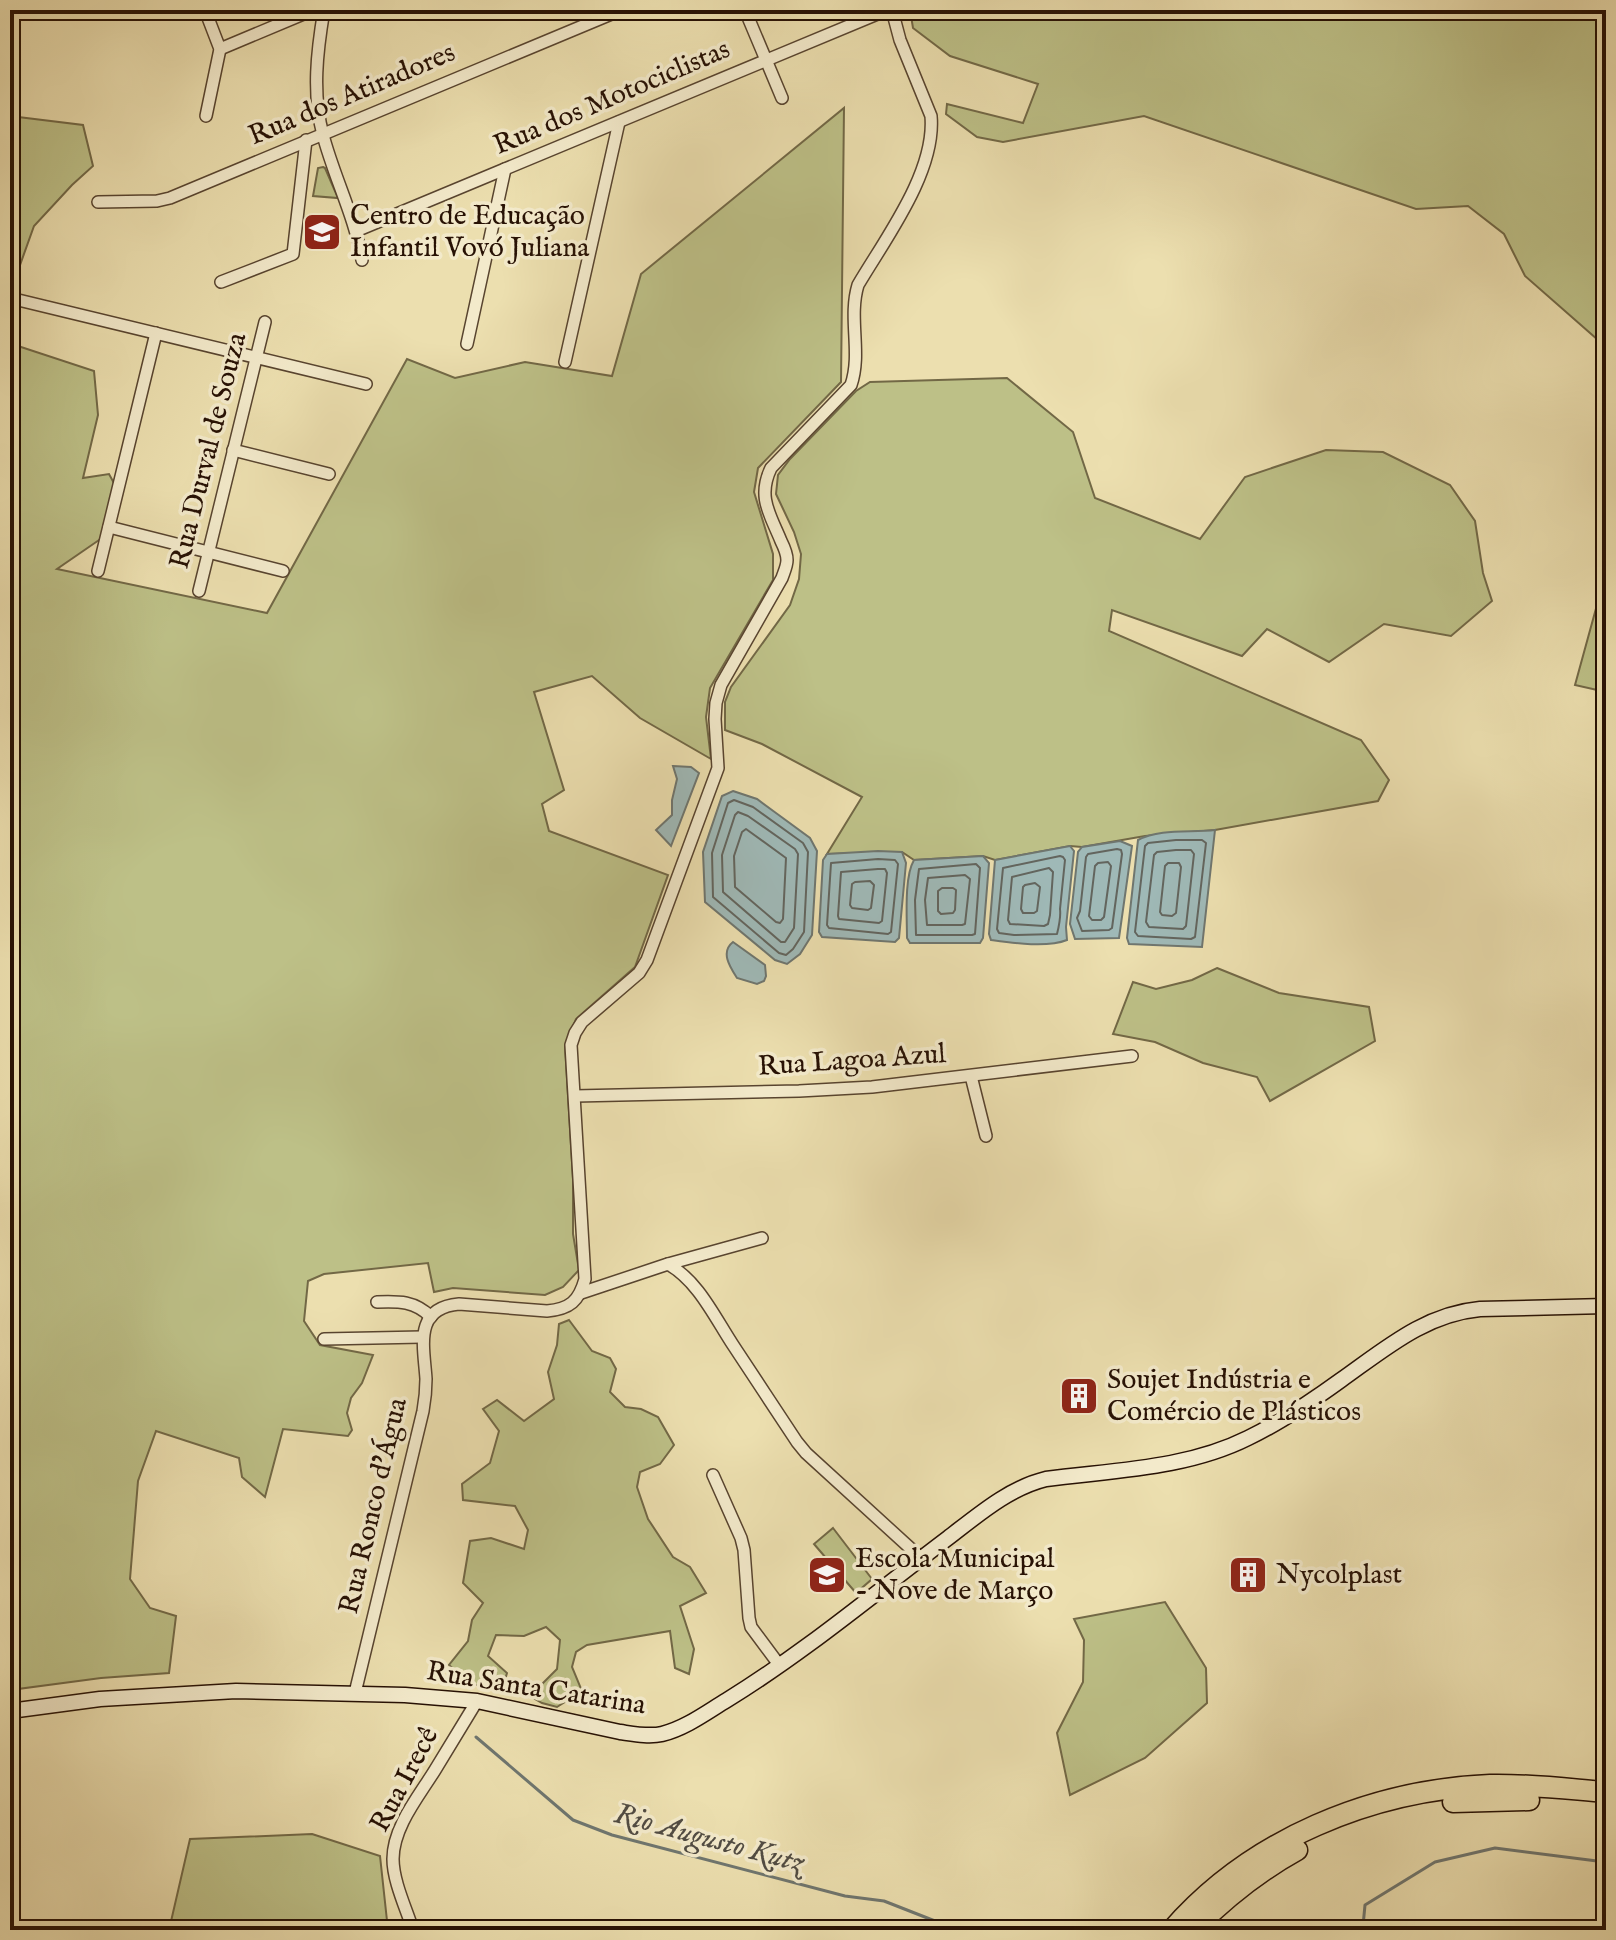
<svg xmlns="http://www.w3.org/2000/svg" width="1616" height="1940" font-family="'IM FELL English',serif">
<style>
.green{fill:#bdc087;stroke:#726846;stroke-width:2}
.water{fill:#9fb9b7;stroke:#6f766f;stroke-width:2}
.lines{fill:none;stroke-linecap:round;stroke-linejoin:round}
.shore{stroke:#63655e;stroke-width:2}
.stream{stroke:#6f766f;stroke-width:3}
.street-casing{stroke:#58442f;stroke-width:14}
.secondary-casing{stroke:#271104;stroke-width:17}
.highway-casing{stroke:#271104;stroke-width:23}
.street{stroke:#f3eacb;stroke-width:11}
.secondary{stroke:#f3eacb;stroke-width:14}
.highway{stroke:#ecdfaf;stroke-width:20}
.labels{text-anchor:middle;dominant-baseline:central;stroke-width:7;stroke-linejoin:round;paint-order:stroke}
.street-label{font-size:28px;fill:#271104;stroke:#f3eacb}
.poi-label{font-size:28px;fill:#271104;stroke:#f3eacb;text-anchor:start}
.water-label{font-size:30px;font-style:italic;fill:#514c43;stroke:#f3eacb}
</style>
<rect width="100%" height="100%" fill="#ecdfaf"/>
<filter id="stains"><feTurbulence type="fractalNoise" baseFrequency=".0025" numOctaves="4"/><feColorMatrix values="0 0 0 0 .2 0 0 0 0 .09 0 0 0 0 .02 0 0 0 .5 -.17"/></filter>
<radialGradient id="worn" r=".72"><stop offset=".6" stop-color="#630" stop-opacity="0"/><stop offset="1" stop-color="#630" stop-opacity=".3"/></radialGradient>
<g class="green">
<path d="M910,10h696v337l-81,-71 -21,-42 -36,-28 -52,3 -272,-93 -141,26 -26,-5 -31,-23 1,-10 76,19 15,-39 -88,-28 -37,-28z"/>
<path d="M844,108l-3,274 -83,86 -4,24 19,62v26l-63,108 -4,29 5,42 -71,-41 -48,-42 -58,16 30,98 -22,14 7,27 119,44 -33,92 -59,52 -11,27 8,133v55l6,36 -16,17 -18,8 -92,-7 -19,4 -6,-29 -104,11 -16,7 -4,40 16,24 53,10 -11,28 -11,15 -4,15 5,17 -4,6 -65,-7 -18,68 -23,-20 -3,-19 -83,-27 -18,50 -8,98 20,29 26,8 -7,57 -68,5 -91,12v-86l8,-24 -3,-59 -5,-6v-1153l8,-16 76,25 4,44 -15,63 26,-4 6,11 -13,53 -45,31 210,44 140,-254 48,19 70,-16 87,14 29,-102z"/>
<path d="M10,116l73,9 10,41 -21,19 -38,41 -19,53 -5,-1z"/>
<path d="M323,167l2,1 13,30 -25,-2 5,-28z"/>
<path d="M1007,378l66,54 22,66 105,41 45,-62 81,-27 57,2 67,33 25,36 8,52 9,28 -41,35 -67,-12 -55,38 -62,-33 -25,27 -130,-46 -3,21 252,109 28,40 -11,21 -163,29 -70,6 -63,11 -12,-1 -75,14 -12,-4 -69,4 -12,-8 -75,2 35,-57 -100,-53 -37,-14v-28l6,-15 59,-82 9,-26 2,-25 -7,-22 -18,-38 2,-19 12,-16 66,-68 14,-9z"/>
<path d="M1606,572v120l-31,-7z"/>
<path d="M1217,968l62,25 90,14 6,34 -105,60 -13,-24 -54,-14 -48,-21 -42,-8 20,-52 23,7 36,-9z"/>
<path d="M569,1320l23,31 18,7 6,11 -6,23 15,15 16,2 17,8 16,28 -14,19 -20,8 -3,15 11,32 25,38 17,10 16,26 -26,13 14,43 -5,25 -14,-6 -5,-37 -83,14 -11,7 -4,15 10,24 -25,16 -15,-4 -12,-7 27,-27 3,-29 -14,-13 -22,9 -28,-1 -8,21 19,17 -3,10 -8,2h-25l-22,-20 19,-24 4,-21 11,-17 -20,-20 7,-42 21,-3 33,11 4,-19 -13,-24 -52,-6 -1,-16 28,-21 9,-32 -16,-22 14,-9 27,21 30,-22 -6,-27 9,-27 2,-21z"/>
<path d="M833,1528l39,51 -16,14 -42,-49z"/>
<path d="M1165,1602l41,66 1,35 -62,55 -75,37 -13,-62 26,-51 1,-42 -10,-21z"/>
<path d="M312,1834l68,22 8,74h-219l21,-91z"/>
</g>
<g class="water">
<path d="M673,766l18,1 8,6 -28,73 -15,-16 16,-15v-15l5,-21z"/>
<path d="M733,791l24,8 19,14 34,25 7,13 -5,84 -12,19 -13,10 -12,-4 -70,-58 -2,-50 19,-56z"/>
<path d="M1215,830l-13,117 -73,-3 -2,-6 11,-98c22,-12 53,-7 77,-10z"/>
<path d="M1120,841l12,5 -13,92 -44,1 -5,-15 8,-72 4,-5z"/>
<path d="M1070,846l4,5 -8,76 1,13c-20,8 -54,3 -76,0l-2,-6 6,-74z"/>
<path d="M878,851l24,1 4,11 -7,75 -4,4 -73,-5 -3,-5 4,-72 4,-6z"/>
<path d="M983,856l6,7 -6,75 -3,5h-70l-3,-5c0,-21 -3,-61 7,-78z"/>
<path d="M733,942l32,23 1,11 -2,5 -7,3 -20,-6c-7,-11 -17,-26 -4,-36z"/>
</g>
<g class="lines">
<g class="shore">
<path d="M734,800l19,7 50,36 5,9 -4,80 -11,17 -7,6 -7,-2 -66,-56 -1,-44 16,-50z"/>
<path d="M738,812l10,4 47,33 3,5 -4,74 -9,14h-4l-58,-50 -1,-37 13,-40z"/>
<path d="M746,829l40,29 -3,61 -3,4 -4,-1 -41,-35 -1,-31 8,-24z"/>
<path d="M1176,840h26l4,3 -11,94 -4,2 -53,-3 -3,-4 10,-86 3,-3z"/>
<path d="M1117,849l4,1 1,4 -10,74 -3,2 -27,1 -5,-13 3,-7 6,-54 2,-3z"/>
<path d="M1176,850h15l3,4 -8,72 -3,3 -34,-2 -3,-5 8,-67 3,-3z"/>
<path d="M1060,856l3,1 2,3 -5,49c1,8 -1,17 -3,25l-43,1 -15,-2 -2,-4 6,-61z"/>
<path d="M878,859l17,1 3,4 -7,68 -3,2 -59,-6 -2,-3 4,-62z"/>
<path d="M1108,862l3,4 -7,51 -3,3h-9l-3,-4 6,-50 3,-3z"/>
<path d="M1179,863l2,4 -5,46 -4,3 -10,-1 -2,-3 5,-46 3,-3z"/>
<path d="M976,864l4,4 -5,66 -3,1h-56l-1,-35 4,-31z"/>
<path d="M1049,868l4,4 -3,43 -2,9 -4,2 -34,-2 -2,-4 4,-43z"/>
<path d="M878,869h7l2,4 -5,48 -3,2 -40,-4 -1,-3 3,-44z"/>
<path d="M965,875l5,4 -5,45 -3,1h-35l-2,-25 3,-22z"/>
<path d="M870,881l4,4 -3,23 -3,2 -16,-2 -2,-3 2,-21 3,-2z"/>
<path d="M1035,883l5,4 -3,24 -3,2h-11l-2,-4 2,-22 2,-2z"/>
<path d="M942,888h11l3,2 -1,20 -2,3 -12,1 -3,-3v-20z"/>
</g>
<g class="stream">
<path d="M476,1737l97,83 39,15 233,61 39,5 74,29"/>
<path d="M1365,1930l-2,-4 2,-21 70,-43 60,-14 102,13 9,-3"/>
</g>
<defs>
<g id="street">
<path d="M205,10l15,39 -14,67"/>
<path d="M324,10c-7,41 -12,84 -1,125 11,42 32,82 39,125"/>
<path d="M745,10l37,88"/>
<path d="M220,49l93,-39"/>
<path d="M98,202l59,-1 13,-3 451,-188"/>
<path d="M356,231l531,-221"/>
<path d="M221,282l72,-28 13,-114"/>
<path d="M10,298l356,86"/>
<path d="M467,344l38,-175"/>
<path d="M565,362l54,-240"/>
<path d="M233,450l96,24"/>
<path d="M109,527l174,44"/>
<path d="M98,571l58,-238"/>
<path d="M199,591l66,-269"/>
<path d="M971,1076l15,60"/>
<path d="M575,1096l224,-5 73,-4 260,-31"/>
<path d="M668,1264l94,-26"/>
<path d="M581,1293l87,-29c30,17 46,52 65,81 21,32 43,65 64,97l9,11 115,105"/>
<path d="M377,1302c22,-1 38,-1 54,15"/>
<path d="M324,1339l98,-2"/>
<path d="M713,1475l28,63 3,12 5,68 2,9 29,39"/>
<path d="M355,1693l68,-282c2,-11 3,-21 3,-32 -2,-32 -13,-71 33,-75l88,7c23,-2 32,-10 38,-32l-14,-234 4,-12 7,-11 57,-49 8,-13 71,-192 -3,-49 1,-16 5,-18 61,-107c2,-6 5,-12 5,-18 0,-7 -3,-13 -6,-19 -11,-27 -24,-44 -10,-73l80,-83c11,-32 -3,-67 7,-100 27,-46 78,-113 73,-169l-31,-76 -8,-30"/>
<path d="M413,1930c-7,-22 -20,-49 -20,-71 0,-32 26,-63 42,-89 14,-23 28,-46 42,-69"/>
</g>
<path id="secondary" d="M10,1711l90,-12 136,-8 169,4 72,6 143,31c14,2 29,5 42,2 24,-6 45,-22 65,-34 78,-48 148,-107 221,-162 30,-23 61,-50 98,-59 68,-9 140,-10 202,-41 33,-16 64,-37 93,-58 44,-31 84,-66 139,-71l126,-3"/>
<g id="highway">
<path d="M1453,1802l76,-2"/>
<path d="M1172,1930c79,-91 200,-140 318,-145 39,-1 78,4 116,7"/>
<path d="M1193,1930c31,-31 66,-59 104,-80"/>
</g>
</defs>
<use href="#street" class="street-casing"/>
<use href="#secondary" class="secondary-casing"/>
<use href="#highway" class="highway-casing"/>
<use href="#street" class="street"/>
<use href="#secondary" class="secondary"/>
<use href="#highway" class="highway"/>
</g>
<defs>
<symbol id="school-square" viewBox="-11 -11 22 22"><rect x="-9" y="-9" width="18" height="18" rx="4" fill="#8f2418" stroke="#f3eacb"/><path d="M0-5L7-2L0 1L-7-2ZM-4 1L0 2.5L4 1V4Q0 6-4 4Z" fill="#fff"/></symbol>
<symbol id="building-square" viewBox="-11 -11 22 22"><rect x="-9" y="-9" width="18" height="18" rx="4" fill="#8f2418" stroke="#f3eacb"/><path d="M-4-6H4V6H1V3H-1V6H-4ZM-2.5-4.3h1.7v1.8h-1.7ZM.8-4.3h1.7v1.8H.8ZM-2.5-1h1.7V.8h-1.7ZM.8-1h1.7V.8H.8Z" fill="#fff"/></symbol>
</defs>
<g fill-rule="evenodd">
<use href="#school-square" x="300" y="210" width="44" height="44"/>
<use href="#building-square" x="1057" y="1374" width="44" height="44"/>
<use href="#school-square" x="805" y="1553" width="44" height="44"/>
<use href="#building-square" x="1226" y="1553" width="44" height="44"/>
</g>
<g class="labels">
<g class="street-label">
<text transform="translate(352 95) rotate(-23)">Rua dos Atiradores</text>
<text transform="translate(612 98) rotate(-23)">Rua dos Motociclistas</text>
<text transform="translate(209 451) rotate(-76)">Rua Durval de Souza</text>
<text transform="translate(852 1061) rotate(-4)">Rua Lagoa Azul</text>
<text transform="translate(374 1506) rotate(-77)">Rua Ronco d’Água</text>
<text transform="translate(536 1689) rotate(9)">Rua Santa Catarina</text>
<text transform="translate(405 1780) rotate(-62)">Rua Irecê</text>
</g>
<g class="poi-label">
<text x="350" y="216">Centro de Educação<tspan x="350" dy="32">Infantil Vovó Juliana</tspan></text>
<text x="1107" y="1380">Soujet Indústria e<tspan x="1107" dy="32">Comércio de Plásticos</tspan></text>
<text x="855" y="1559">Escola Municipal<tspan x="855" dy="32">- Nove de Março</tspan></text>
<text x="1276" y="1575">Nycolplast</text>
</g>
<g class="water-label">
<text transform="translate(709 1839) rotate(15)">Rio Augusto Kutz</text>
</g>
</g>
<rect width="1616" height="1940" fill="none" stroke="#ecdfaf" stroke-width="40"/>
<rect x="12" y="12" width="1592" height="1916" fill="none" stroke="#271104" stroke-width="4"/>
<rect x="20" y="20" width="1576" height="1900" fill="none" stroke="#271104" stroke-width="2"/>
<rect width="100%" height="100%" filter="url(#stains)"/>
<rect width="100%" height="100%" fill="url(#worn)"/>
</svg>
